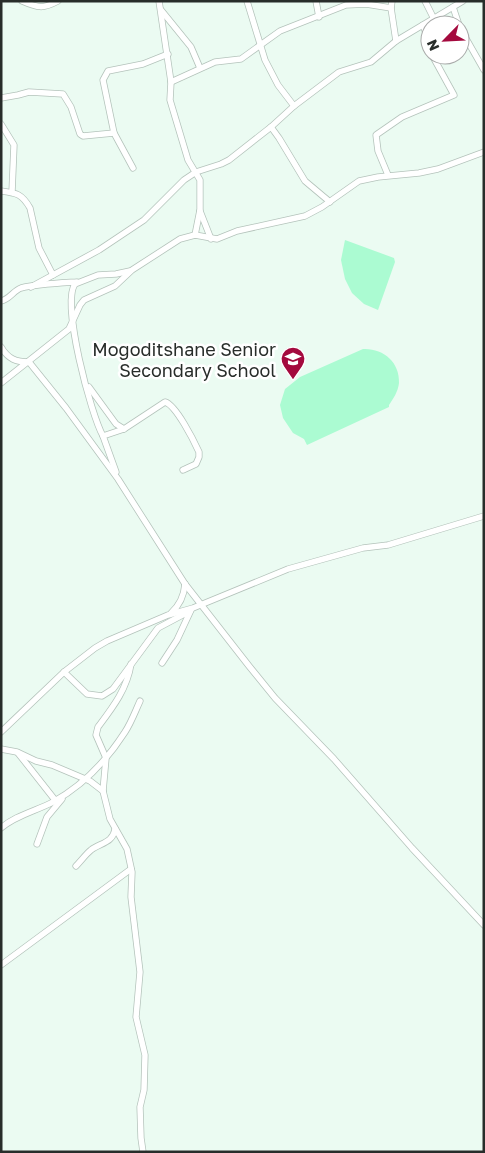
<svg xmlns="http://www.w3.org/2000/svg" width="485" height="1153" font-family="'Golos Text',sans-serif">
<style>
.grass{fill:#abfbd2}
.lines{fill:none;stroke-linecap:round;stroke-linejoin:round}
.minor-casing{stroke:#b4c3bb;stroke-width:7}
.minor{stroke:#fff;stroke-width:5.5}
.labels{text-anchor:middle;dominant-baseline:central;stroke-width:5;stroke-linejoin:round;paint-order:stroke}
.poi-label{font-size:18px;fill:#282d2a;stroke:#fff;text-anchor:end}
</style>
<rect width="100%" height="100%" fill="#ebfbf2"/>
<g class="grass">
<path d="M345,240l49,18 1,4 -17,48 -14,-6 -12,-11 -7,-14 -4,-19z"/>
<path d="M363,349c20,-1 37,13 36,34 -1,9 -6,16 -10,22v2l-82,38 -3,-6 -11,-6 -10,-15 -3,-13 5,-16 15,-12z"/>
</g>
<g class="lines">
<defs>
<g id="minor">
<path d="M22,1c16,7 21,8 36,0"/>
<path d="M159,1l12,81 -1,18 18,60 12,20v30l-5,25"/>
<path d="M247,1l18,59 13,25 16,21"/>
<path d="M316,1l3,16"/>
<path d="M392,1l-1,7 5,33"/>
<path d="M425,1l9,18"/>
<path d="M453,7l6,18"/>
<path d="M161,10l30,37 9,21"/>
<path d="M423,25l7,19"/>
<path d="M460,28l24,42"/>
<path d="M171,82l44,-20 26,-3 39,-28 66,-26 20,-1 25,4"/>
<path d="M1,98l17,-3 11,-3 34,2 8,13 9,27 3,2 31,-3"/>
<path d="M1,124l13,21 -2,47"/>
<path d="M271,127l8,11 26,43 25,21"/>
<path d="M133,168l-19,-35 -11,-53 5,-9 35,-7 25,-10"/>
<path d="M388,175l-10,-24 -2,-16 26,-18 52,-22 -22,-40"/>
<path d="M1,191c16,2 21,3 29,17l9,40 14,27"/>
<path d="M200,211l11,28"/>
<path d="M31,287l68,-37 45,-30 40,-40 12,-8 25,-8 8,-4 42,-33 23,-21 45,-34 32,-10 25,-21 67,-40"/>
<path d="M1,301c9,-2 12,-10 20,-13 16,-4 40,-5 56,-6"/>
<path d="M1,347c7,12 15,15 28,15l37,46 52,71 67,105 64,82 26,32 59,61 78,89 72,77"/>
<path d="M1,383l68,-54 11,-24 4,-5 31,-14 17,-16 48,-31 15,-4 22,4 20,-8 68,-15 17,-9 37,-26 19,-4 41,-4 19,-4 46,-17"/>
<path d="M89,387l27,37 8,5"/>
<path d="M103,436c-12,-21 -42,-133 -28,-152l23,-9 18,-1 14,-3"/>
<path d="M116,472l-13,-36 21,-7 41,-27c11,3 29,39 34,50v5l-3,7 -13,6"/>
<path d="M171,613c9,-8 13,-17 14,-29"/>
<path d="M162,663l15,-23 14,-30"/>
<path d="M131,664c-4,25 -18,43 -33,63l-2,8 10,23 -3,33 7,28 17,30 5,23 -1,25 9,75 -4,45 9,38 -1,35 -4,17 1,31 2,14"/>
<path d="M64,672l23,22 15,2 11,-7 45,-61 32,-17"/>
<path d="M1,732l63,-60 31,-24 12,-7 61,-26 25,-7 95,-39 75,-21 25,-3 96,-29"/>
<path d="M1,749l16,3 19,9 16,4 38,16 13,10"/>
<path d="M18,753l37,47"/>
<path d="M1,828c15,-13 35,-17 52,-26 29,-16 54,-42 72,-70 6,-9 10,-20 15,-31"/>
<path d="M37,844l10,-27 15,-18"/>
<path d="M76,866c5,-5 9,-11 15,-16 9,-7 22,-7 24,-21"/>
<path d="M1,965l130,-96"/>
</g>
</defs>
<use href="#minor" class="minor-casing"/>
<use href="#minor" class="minor"/>
</g>
<defs>
<symbol id="school-pin" viewBox="-11 -11 22 30"><path d="M0 17L-7.5 6A9.5 9.5 0 1 1 7.5 6Z" fill="#a40a3e" stroke="#fff"/><path d="M0-5L7-2L0 1L-7-2ZM-4 1L0 2.5L4 1V4Q0 6-4 4Z" fill="#fff"/></symbol>
</defs>
<g fill-rule="evenodd">
<use href="#school-pin" x="279" y="345" width="28" height="38"/>
</g>
<g class="labels">
<g class="poi-label">
<text x="276" y="349">Mogoditshane Senior<tspan x="276" dy="21">Secondary School</tspan></text>
</g>
</g>
<rect width="485" height="1153" fill="none" stroke="#282d2a" stroke-width="5"/>
<g transform="translate(445 40) rotate(246)"><circle r="24" fill="#ffffff" stroke="#a9abaa"/>
<path d="M0-4L9 19L0 12L-9 19Z" fill="#a40a3e"/>
<text y="-8" font-size="14" font-weight="bold" text-anchor="middle" fill="#282d2a">N</text>
</g>
</svg>
